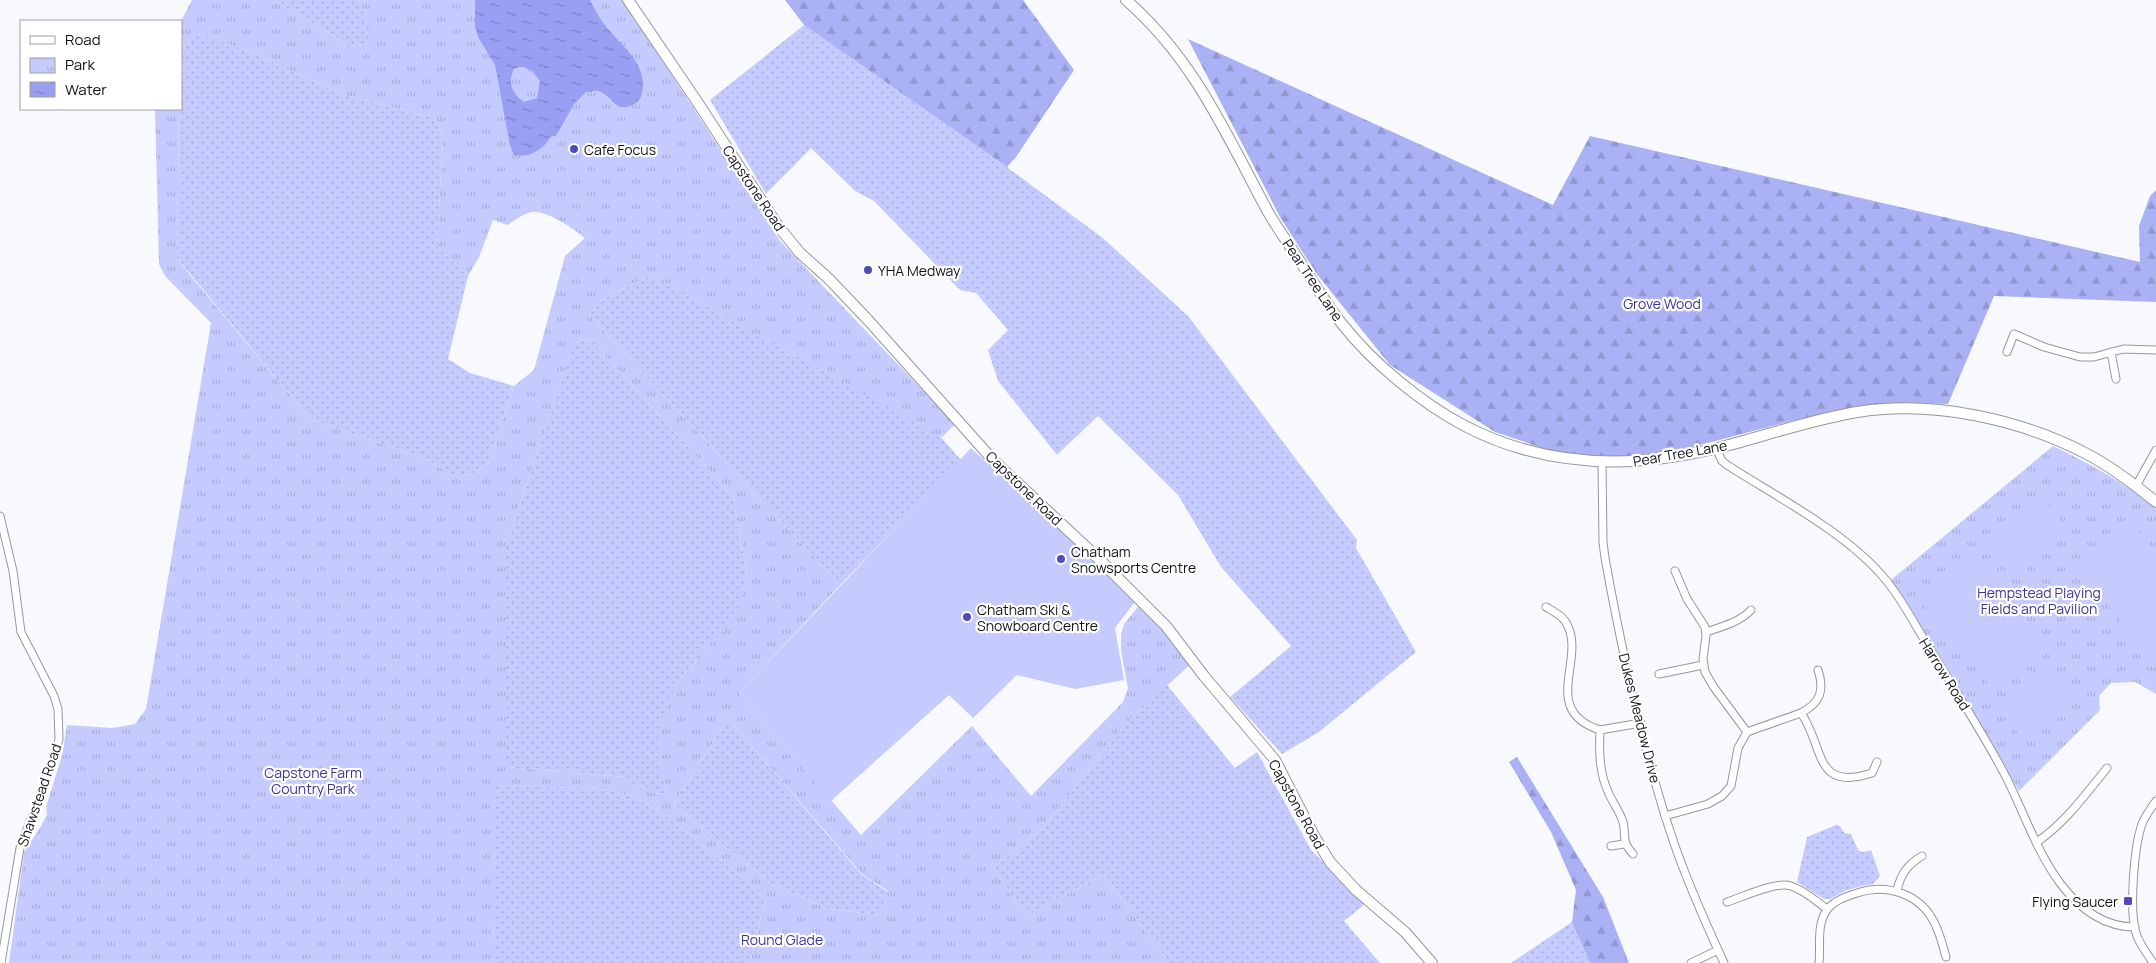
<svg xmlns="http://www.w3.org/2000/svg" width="2156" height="963" font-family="Manrope,sans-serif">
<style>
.grass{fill:url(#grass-dots)}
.forest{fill:url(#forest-firs)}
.park{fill:url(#park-tufts);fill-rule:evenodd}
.garden{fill:#c5cbfe}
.water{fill:url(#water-ripples);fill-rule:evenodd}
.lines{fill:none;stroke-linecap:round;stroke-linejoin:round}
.street-casing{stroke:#9597a0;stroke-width:9}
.secondary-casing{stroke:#9597a0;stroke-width:12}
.street{stroke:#fff;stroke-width:7}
.secondary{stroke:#fff;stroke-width:10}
.poi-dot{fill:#5049c0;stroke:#fff;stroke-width:2}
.labels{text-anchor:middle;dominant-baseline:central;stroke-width:4.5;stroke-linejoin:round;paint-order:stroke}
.poi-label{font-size:14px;fill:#111215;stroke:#fff;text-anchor:start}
.street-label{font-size:14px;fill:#111215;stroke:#fff}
.park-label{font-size:14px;fill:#3b3595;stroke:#fff}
</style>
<defs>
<pattern id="grass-dots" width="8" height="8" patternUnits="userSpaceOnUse" patternTransform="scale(1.25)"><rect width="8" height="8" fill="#c5cbfe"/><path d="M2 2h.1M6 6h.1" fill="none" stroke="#a8add9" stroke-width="1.8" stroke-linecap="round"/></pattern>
<pattern id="forest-firs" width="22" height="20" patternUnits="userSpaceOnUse" patternTransform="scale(1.25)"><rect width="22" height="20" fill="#aab1f5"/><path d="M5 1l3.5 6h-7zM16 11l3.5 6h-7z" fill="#9197d1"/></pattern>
<pattern id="park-tufts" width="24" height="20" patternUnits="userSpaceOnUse" patternTransform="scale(1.25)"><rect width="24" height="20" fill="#c5cbfe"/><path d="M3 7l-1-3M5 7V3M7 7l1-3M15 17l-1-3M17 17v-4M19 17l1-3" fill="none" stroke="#a8add9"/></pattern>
<pattern id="water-ripples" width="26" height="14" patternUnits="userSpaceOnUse" patternTransform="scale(1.25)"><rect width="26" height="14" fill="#999ff3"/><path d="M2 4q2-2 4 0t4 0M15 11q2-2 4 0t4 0" fill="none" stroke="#7b80c4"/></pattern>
</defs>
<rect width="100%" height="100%" fill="#f8f9ff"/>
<g class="grass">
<path d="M274,0h85l16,42 -23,5z"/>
<path d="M804,25l203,142 97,72 84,77 169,224 -1,8 60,104 -97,80 -37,22 -52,-57 61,-51 -70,-79 -43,-72 -80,-79 -41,39 -59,-74 -10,-31 20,-20 -32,-37 -16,-3 -86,-89 -19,-10 -44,-43 -45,46 -56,-94z"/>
<path d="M195,33l49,16 100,46 91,23 8,21 -6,107 31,30 -20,83 22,14 44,13 -25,77 -15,10 -14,4 -11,-3 -21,-14 -118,-41 -133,-161 2,-149h2l2,-55 2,-8z"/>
<path d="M651,275l287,159 23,26 -121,125 -251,-270 14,-16z"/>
<path d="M585,339l8,3 140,155 14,76 -10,46 -29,27 -29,34 -20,80 8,33 -9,1 -33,-17 -119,-10v-222l66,-196 5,-7z"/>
<path d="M1167,685l68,83 22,-16 54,98 54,54 -21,17 36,42h-211l-65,-89 -77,42 -34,-48 48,-38 86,-108z"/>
<path d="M728,718l133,156 27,18 -8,23 -51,-6 -56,-24 -99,-80z"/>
<path d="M495,786l91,2 24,2 22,6 32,18 84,68 17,18 -15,63h-257z"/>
<path d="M1836,825l4,1 4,7 7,1 7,16 4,2 9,-2 9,26 -7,8 -12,2 -16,5 -15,8h-6l-27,-17 10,-45z"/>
<path d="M1572,922l18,41h-79z"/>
</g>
<g class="forest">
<path d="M785,0h238l51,70 -58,87 -9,10 -203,-142z"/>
<path d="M1188,39l365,166 37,-69 550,126 -1,-36 11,-30 6,-6v112l-162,-6 -46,108c-17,0 -34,-2 -50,-1 -74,5 -154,32 -227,49l-47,5 -66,-4 -63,-21 -105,-67 -74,-92 -36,-56z"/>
<path d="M1517,757l86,140 26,66h-39l-18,-41 4,-32 -25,-58 -42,-70z"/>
</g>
<g class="park">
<path d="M192,0h82l78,47 22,-5 -15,-42h264l157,241 175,183 -13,13 -291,-162 -48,24 -14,16 251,270 -101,108 122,142 111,-109 59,70 92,-94 5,-14 -7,-37v-17l3,-10 17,-21 51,60 -65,59 -86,108 -48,38 34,48 77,-42 65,89h-419l15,-63 -17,-18 -84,-68 -32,-18 -22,-6 -24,-2 -90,-2 -3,177h-484l15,-111 17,-26 6,-12 -1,-7 16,-51 5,-31 45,3 23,-4 11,-15 65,-386 -46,-47 -6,-12 -4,-155h24l-2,149 13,17 120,144 118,41 21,14 11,3 14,-4 15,-10 25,-77 20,-16 31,-114 20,-18c-11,-9 -39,-28 -53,-26 -8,1 -18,9 -25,13l-14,-5 -14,37 -11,19 -31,-30 6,-107 -8,-21 -91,-23 -100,-46 -48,-15 -11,12 -4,31v-56zM585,339l8,3 140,155 14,76 -11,46 -28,27 -29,34 -16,34 -5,25 1,22 8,32 -9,1 -33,-17 -119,-10v-222l66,-195 5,-8zM728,718l134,156 26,17 -8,24 -51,-6 -56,-24 -99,-80z"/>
<path d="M2053,446c37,18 72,36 103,63v185l-21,-12 -24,1 -12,13 1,14 -81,81 -128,-211z"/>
</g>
<g class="garden">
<path d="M971,448l166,151 -22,29 9,52 -49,9 -58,-14 -44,43 -24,-23 -118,106 -92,-108z"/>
<path d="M2039,495l26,31 -50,43 -26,-31z"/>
<path d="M2131,521l25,33v97l-9,6 -70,-95z"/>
<path d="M1974,558l76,91 -54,44 -75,-92z"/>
<path d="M2048,665l23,32 -52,38 -23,-31z"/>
</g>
<path class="water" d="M475,0h115c5,10 11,21 18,29 16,19 40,36 34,64 -1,8 -9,13 -16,14 -11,3 -17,-14 -28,-16 -3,-1 -9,1 -12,1l-12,12 -18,32h-4c-10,14 -21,22 -38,19l-4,-10 -15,-80 -17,-28 -3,-11zM520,67c10,0 14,6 20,14l-3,17 -13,4c-12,-8 -17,-20 -10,-33z"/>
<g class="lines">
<defs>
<g id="street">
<path d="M2007,352l7,-18 30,13 36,10h14l29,-8 33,1"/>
<path d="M2111,352l5,27"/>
<path d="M1716,448l6,13 5,4c50,32 120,68 158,114 18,21 30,47 45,70 26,43 54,85 77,130 17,34 30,73 53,104 18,24 43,44 75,44"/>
<path d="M1602,462l1,80 2,16c17,94 38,195 69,285 14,41 32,81 50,120"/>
<path d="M2136,486l20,-36"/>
<path d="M0,516l13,55 8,61 33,64 4,13 1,30 -6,22 -33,87 -19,115"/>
<path d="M1675,571l12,28 18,28 1,9 -3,23 2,13 8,14 34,46"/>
<path d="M1546,607c7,4 15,8 19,14 24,35 -27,89 35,109"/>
<path d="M1706,632c15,-5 34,-10 45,-22"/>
<path d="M1659,674l44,-9"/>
<path d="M1801,713c19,-10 24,-22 17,-43"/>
<path d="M1665,816l43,-12 14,-8 9,-10 7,-38 9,-16 54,-19c24,34 12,79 71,60l5,-11"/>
<path d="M2037,842c29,-20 48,-47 70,-74"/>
<path d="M1611,846l13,-2"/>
<path d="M1633,854c-13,-15 -6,-16 -10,-32 -3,-10 -10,-19 -14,-28 -10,-21 -10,-42 -9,-64l41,-7"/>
<path d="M1897,890c4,-16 10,-25 25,-34"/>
<path d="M1727,902c16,-5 49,-21 64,-16 13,4 25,15 36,23"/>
<path d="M1691,963l27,-13"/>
<path d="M1819,963c2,-17 -3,-38 8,-53 6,-9 20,-14 30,-17 30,-10 64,1 78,31 5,10 8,22 11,33"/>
<path d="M2153,963c-6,-10 -14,-19 -17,-30 -7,-23 -2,-86 6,-109 3,-8 9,-16 14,-23"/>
</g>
<g id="secondary">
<path d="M628,0l68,100 82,126 21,26 30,27 39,41 125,140 108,101 65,65 38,50 71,84 38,74 17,28 26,28 49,42 27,31"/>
<path d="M1126,0c68,59 100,134 142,212 9,16 21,32 31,48 14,21 27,44 43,64 31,39 79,79 123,102 79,41 165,43 249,23 48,-12 95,-29 143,-37 76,-12 163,7 230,42 25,13 47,30 69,48"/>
</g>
</defs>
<use href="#street" class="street-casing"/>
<use href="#secondary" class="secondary-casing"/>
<use href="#street" class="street"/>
<use href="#secondary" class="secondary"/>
</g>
<g class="poi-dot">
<circle cx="574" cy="149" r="5"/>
<circle cx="868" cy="270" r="5"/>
<circle cx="1061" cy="559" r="5"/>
<circle cx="967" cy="617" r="5"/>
<rect x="2123" y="896" width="10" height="10" rx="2.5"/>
</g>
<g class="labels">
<g class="poi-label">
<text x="584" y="149">Cafe Focus</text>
<text x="878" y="270">YHA Medway</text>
<text x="1071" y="551">Chatham<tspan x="1071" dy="16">Snowsports Centre</tspan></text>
<text x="977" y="609">Chatham Ski &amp;<tspan x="977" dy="16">Snowboard Centre</tspan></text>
<text x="2118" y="901" text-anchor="end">Flying Saucer</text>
</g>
<g class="street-label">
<text transform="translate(754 188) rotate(56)">Capstone Road</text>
<text transform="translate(1313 280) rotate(56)">Pear Tree Lane</text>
<text transform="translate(1680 453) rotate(-10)">Pear Tree Lane</text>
<text transform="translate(1024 488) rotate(44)">Capstone Road</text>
<text transform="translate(1945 674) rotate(58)">Harrow Road</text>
<text transform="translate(1640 718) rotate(76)">Dukes Meadow Drive</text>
<text transform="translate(39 795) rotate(-71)">Shawstead Road</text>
<text transform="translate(1297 804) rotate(61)">Capstone Road</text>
</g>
<g class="park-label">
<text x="1662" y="303">Grove Wood</text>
<text x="2039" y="592">Hempstead Playing<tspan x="2039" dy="16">Fields and Pavilion</tspan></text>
<text x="313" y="772">Capstone Farm<tspan x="313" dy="16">Country Park</tspan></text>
<text x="782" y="939">Round Glade</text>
</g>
</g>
<rect x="20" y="20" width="162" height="90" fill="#ffffff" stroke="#a0a0a1"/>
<rect x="30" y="36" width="25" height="8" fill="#ffffff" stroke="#a0a0a1"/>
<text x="65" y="45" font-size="15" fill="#111215">Road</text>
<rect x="30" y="58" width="25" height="15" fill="url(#park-tufts)" stroke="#a0a0a1"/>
<text x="65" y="70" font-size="15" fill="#111215">Park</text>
<rect x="30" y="82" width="25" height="15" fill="url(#water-ripples)" stroke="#a0a0a1"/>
<text x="65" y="95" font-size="15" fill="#111215">Water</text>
</svg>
